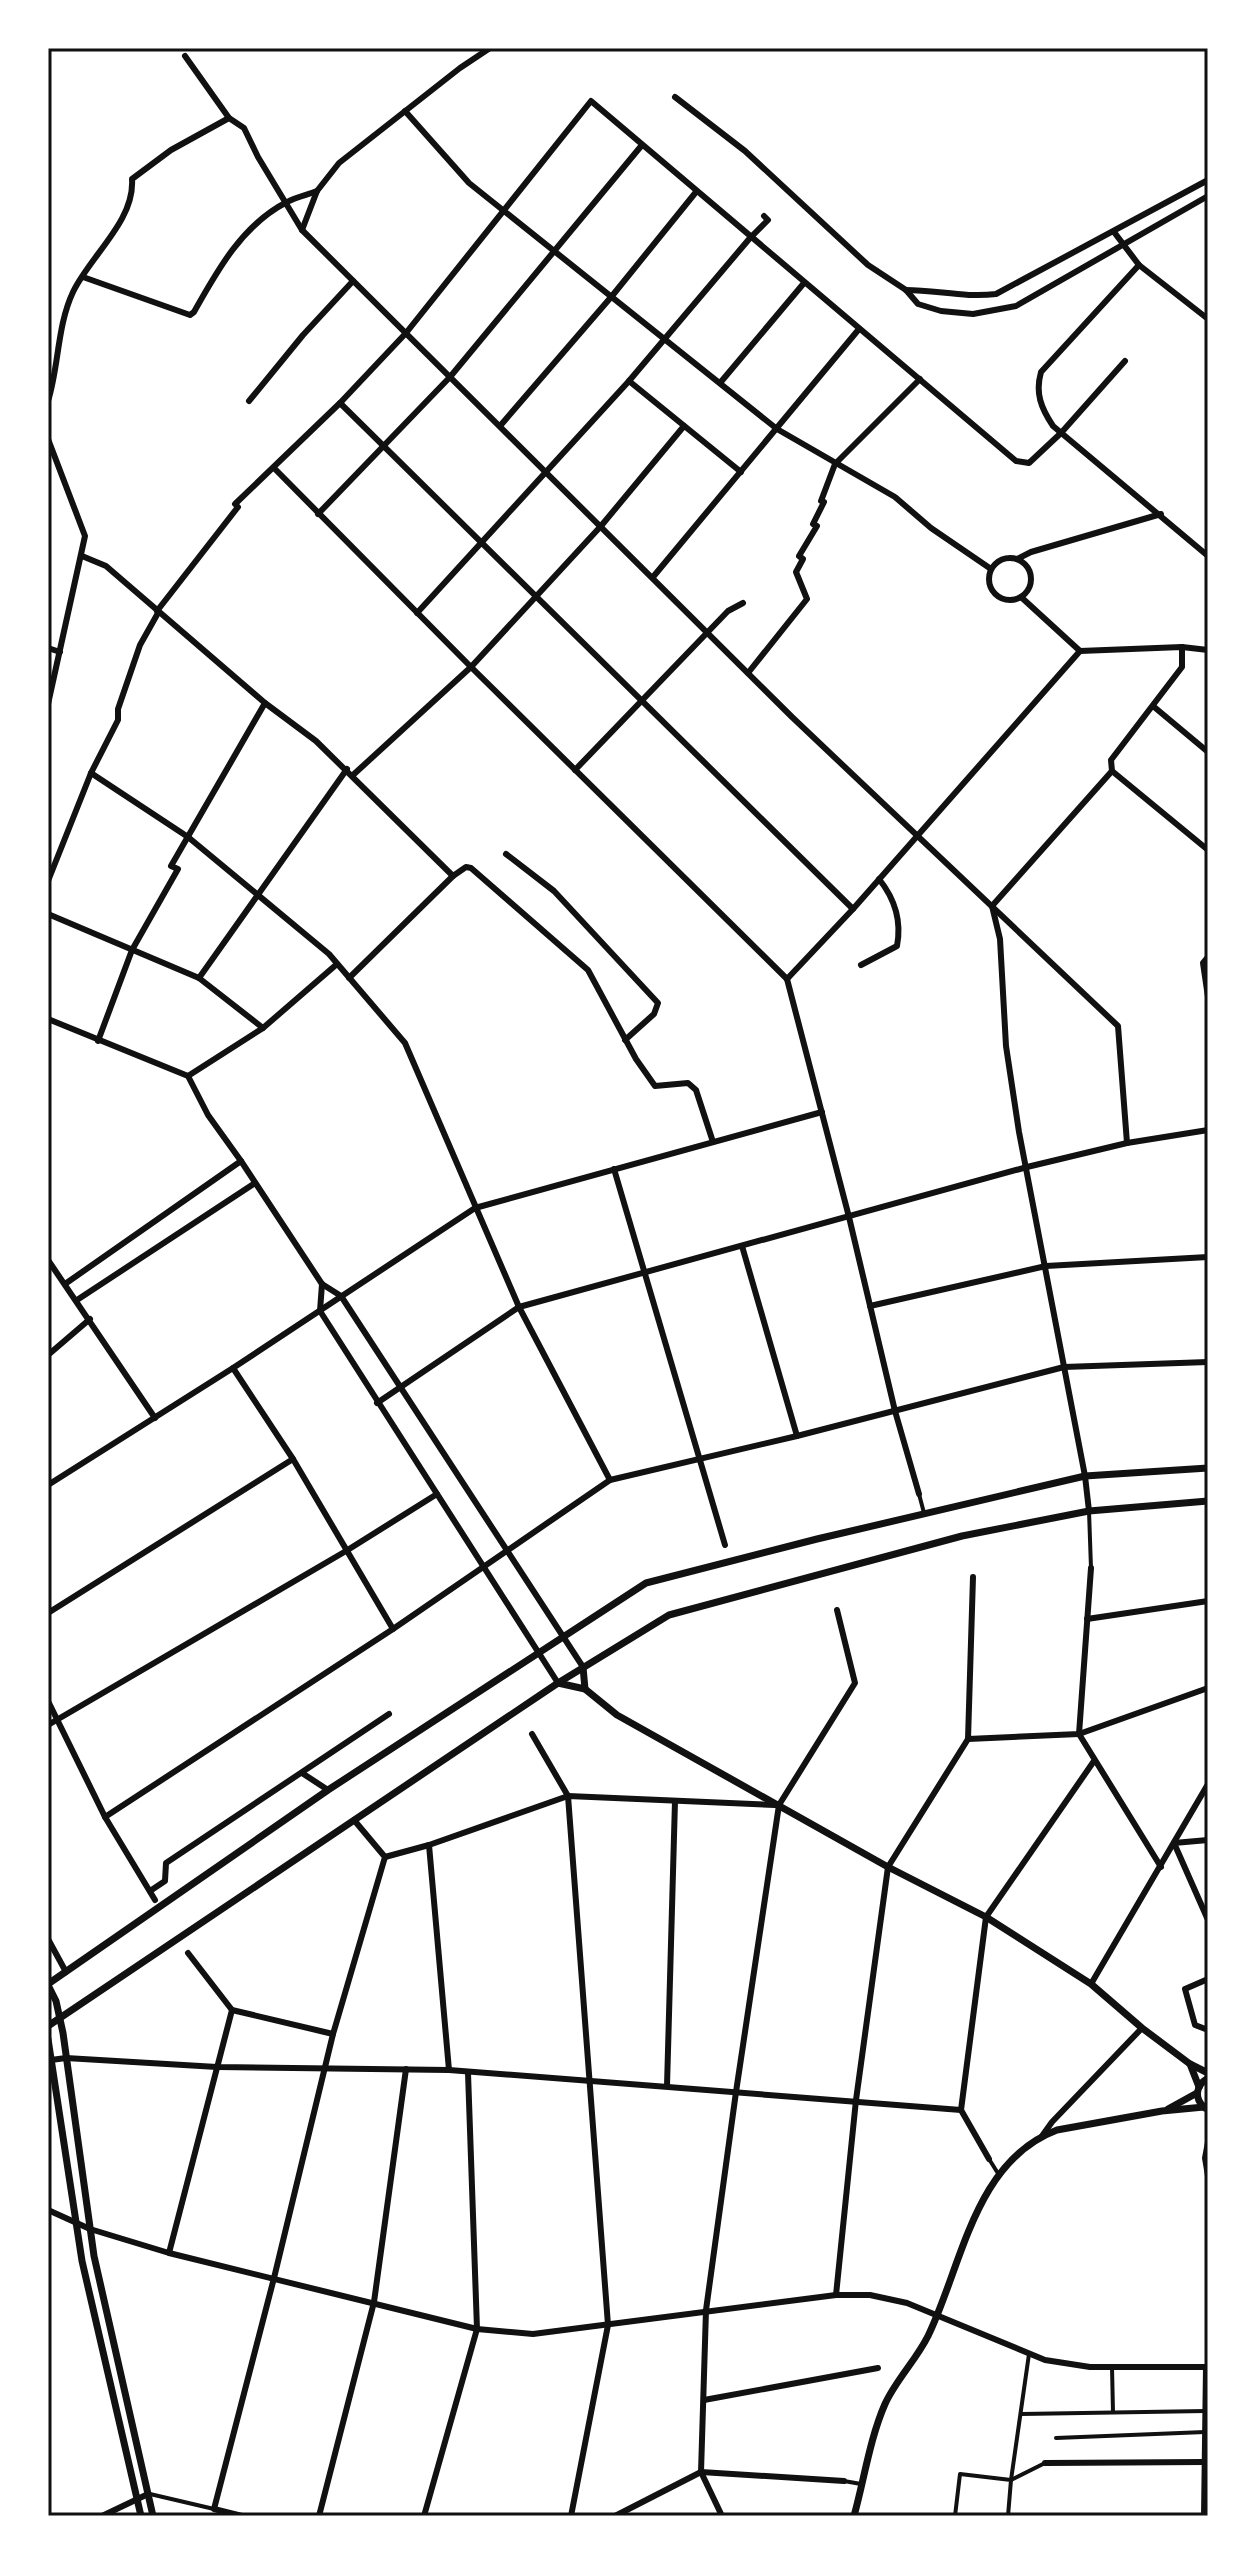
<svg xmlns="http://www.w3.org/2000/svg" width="1256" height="2564" font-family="Manrope,sans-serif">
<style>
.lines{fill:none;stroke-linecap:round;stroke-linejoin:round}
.pedestrian{stroke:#111;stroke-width:4}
.minor{stroke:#111;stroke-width:6}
.tertiary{stroke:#111;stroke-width:7}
.neatline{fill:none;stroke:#111;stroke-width:3}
</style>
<rect width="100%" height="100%" fill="#fff"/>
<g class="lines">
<g class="pedestrian">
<path d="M919,1494l5,19"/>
<path d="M1089,1511l2,57"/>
<path d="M989,2159l10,16"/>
<path d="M1112,2367l1,45"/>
<path d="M1021,2414l185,-3"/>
<path d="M1056,2438l149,-6"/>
<path d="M1011,2480l18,-126"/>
<path d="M1011,2480l34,-17"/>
<path d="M844,2481l17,3"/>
<path d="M150,2494l64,15"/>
<path d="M955,2516l5,-42 51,6 -3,36"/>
</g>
<g class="minor">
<path d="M185,56l44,62 15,10 14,29 44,73 490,487 326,309 9,117"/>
<path d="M675,97l70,54 123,114 38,25 12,14 23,7 32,3 43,-8 192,-110"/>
<path d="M405,111l64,72 308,246 118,68 36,31 60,41"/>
<path d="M302,230l15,-39 22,-28 121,-95 30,-20"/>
<path d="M1114,232l25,33 69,54"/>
<path d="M1139,265l-98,107c-6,21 0,36 12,54l155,130"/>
<path d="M83,277l107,38 4,-3c23,-41 48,-87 93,-110 9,-5 20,-7 30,-11"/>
<path d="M906,290c31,0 59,8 90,4l212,-114"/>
<path d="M629,381l112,91"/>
<path d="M720,383l84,-100"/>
<path d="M48,401c11,-35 9,-75 25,-109 17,-36 62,-71 59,-113l39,-29 58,-32"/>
<path d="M249,401l54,-66 50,-54"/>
<path d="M340,403l513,506"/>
<path d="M500,426l112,-130 84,-104"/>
<path d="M48,439l37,97 -37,168"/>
<path d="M274,468l197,199 316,312"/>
<path d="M318,514l132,-137 192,-232"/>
<path d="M82,556l24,10 159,137 51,38 137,135 13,-9 5,1 117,102 48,89 19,27 33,-3 8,7 17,52"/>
<circle cx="1010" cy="579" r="21"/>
<path d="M1017,559l14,-7 130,-38"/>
<path d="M653,577l206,-248"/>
<path d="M1021,597l59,54 102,-4 26,3"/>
<path d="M157,611l81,-104 -3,-3 105,-101 66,-70 185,-232 425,360 13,2 32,-30 64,-72"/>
<path d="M417,613l212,-232 121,-143 18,-18 -4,-4"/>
<path d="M48,648l12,4"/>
<path d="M748,673l59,-74 -11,-27 7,-13 -4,-3 18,-30 -4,-2 11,-22 -3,-1 14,-37 85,-85"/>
<path d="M1153,706l55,46"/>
<path d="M575,770l153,-159 15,-8"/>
<path d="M1112,771l96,79"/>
<path d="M91,773l97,64 141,117 76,89 114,264 91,173"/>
<path d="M353,775l118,-108 130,-141 83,-100"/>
<path d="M506,854l48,37 104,112 -4,11 -29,26"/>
<path d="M48,881l43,-108 27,-53v-11l22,-64 18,-32"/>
<path d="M48,914l151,64 64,50"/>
<path d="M1208,957l-5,6 5,34"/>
<path d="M861,965l36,-19c5,-26 -2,-47 -18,-67"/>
<path d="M199,978l148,-209"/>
<path d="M349,978l104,-102"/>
<path d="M787,979l62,238 46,194 24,83"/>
<path d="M787,979l66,-70 227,-258"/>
<path d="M48,1019l140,57 20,39 33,46 81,123 19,12 242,371"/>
<path d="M98,1041l34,-91 46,-81 -7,-3 94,-163"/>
<path d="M188,1076l75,-48 74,-64"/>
<path d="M614,1169l111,376"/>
<path d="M742,1246l55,190"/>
<path d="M48,1260l107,158"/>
<path d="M65,1284l176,-123"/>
<path d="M322,1284l-2,27 238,372"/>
<path d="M77,1300l178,-117"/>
<path d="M870,1306l176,-40 162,-9"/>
<path d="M48,1355l42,-36"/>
<path d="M233,1368l60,91 100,170"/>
<path d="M377,1403l142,-96 508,-140 100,-24 81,-13"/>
<path d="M48,1485l185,-117 242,-160 347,-96"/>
<path d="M1089,1511l-4,-35 -66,-344 -13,-86 -6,-107 -8,-33 120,-135 -1,-11 71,-93v-20"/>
<path d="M1091,1568l-12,166 82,133"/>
<path d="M48,1613l245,-154"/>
<path d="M1087,1619l121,-18"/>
<path d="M48,1701l57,116 50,83"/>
<path d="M48,1725l298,-174 91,-57"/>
<path d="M532,1734l36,62 40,529 -37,191"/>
<path d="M968,1739l111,-5 129,-46"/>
<path d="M302,1773l26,17"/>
<path d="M105,1817l288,-188 217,-149 187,-44 267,-69 144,-5"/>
<path d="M1208,1840l-34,3 34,77"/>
<path d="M429,1845l20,225"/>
<path d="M385,1857l44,-12 139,-49 207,9"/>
<path d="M150,1891l15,-10 1,-18 223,-149"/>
<path d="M48,1939l18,33"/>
<path d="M188,1953l44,57 101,24"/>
<path d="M1208,1979l-23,10 10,36 13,5"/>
<path d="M1091,1984l117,-200"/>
<path d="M51,2060l15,-2 151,9 232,3 512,40"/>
<path d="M667,2086l8,-285"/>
<path d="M961,2110l25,-193 108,-156"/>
<path d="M961,2110l28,49"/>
<path d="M1042,2136l10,-14 90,-94"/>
<path d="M1208,2142l-3,16 3,18"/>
<path d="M48,2210l42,19 79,24 308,76 56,5 303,-39h34l37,8 138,57 45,7h118"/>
<path d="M169,2253l63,-243"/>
<path d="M836,2295l20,-195 32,-233 80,-128 5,-162"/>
<path d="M704,2400l174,-32"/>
<path d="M1045,2463l160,-1"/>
<path d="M102,2516l46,-22"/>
<path d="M242,2516l-28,-7 60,-231 59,-244 52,-177 -31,-37"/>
<path d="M319,2516l55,-214 32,-233"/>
<path d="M424,2516l53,-187 -9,-256"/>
<path d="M615,2516l86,-44 143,9"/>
<path d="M722,2516l-21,-44 5,-162 30,-218 43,-287 76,-122 -18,-73"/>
<path d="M1204,2516l2,-149"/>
</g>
<g class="tertiary">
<path d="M583,1667l2,22"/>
<path d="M558,1683l27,6 32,26 271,152 98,50 105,67 51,44 48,36 18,9"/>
<path d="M48,1984l280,-194 318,-207 171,-44 268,-63 123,-8"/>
<path d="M48,1985l8,16 7,32 31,223 59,260"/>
<path d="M48,2026l510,-343 111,-68 293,-79 127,-25 119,-10"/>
<path d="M48,2039l34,222 59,255"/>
<path d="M1190,2064l9,23"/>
<path d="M1205,2108c-11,-9 -10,-22 3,-30"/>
<path d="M1168,2109l29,-16"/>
<path d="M854,2516c10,-36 16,-78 31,-112 11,-24 31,-44 43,-68 34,-70 46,-175 129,-206l105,-19 42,-4"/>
</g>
</g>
<rect width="1256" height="2564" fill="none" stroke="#ffffff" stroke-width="100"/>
<rect x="50" y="50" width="1156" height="2464" class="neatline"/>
</svg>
